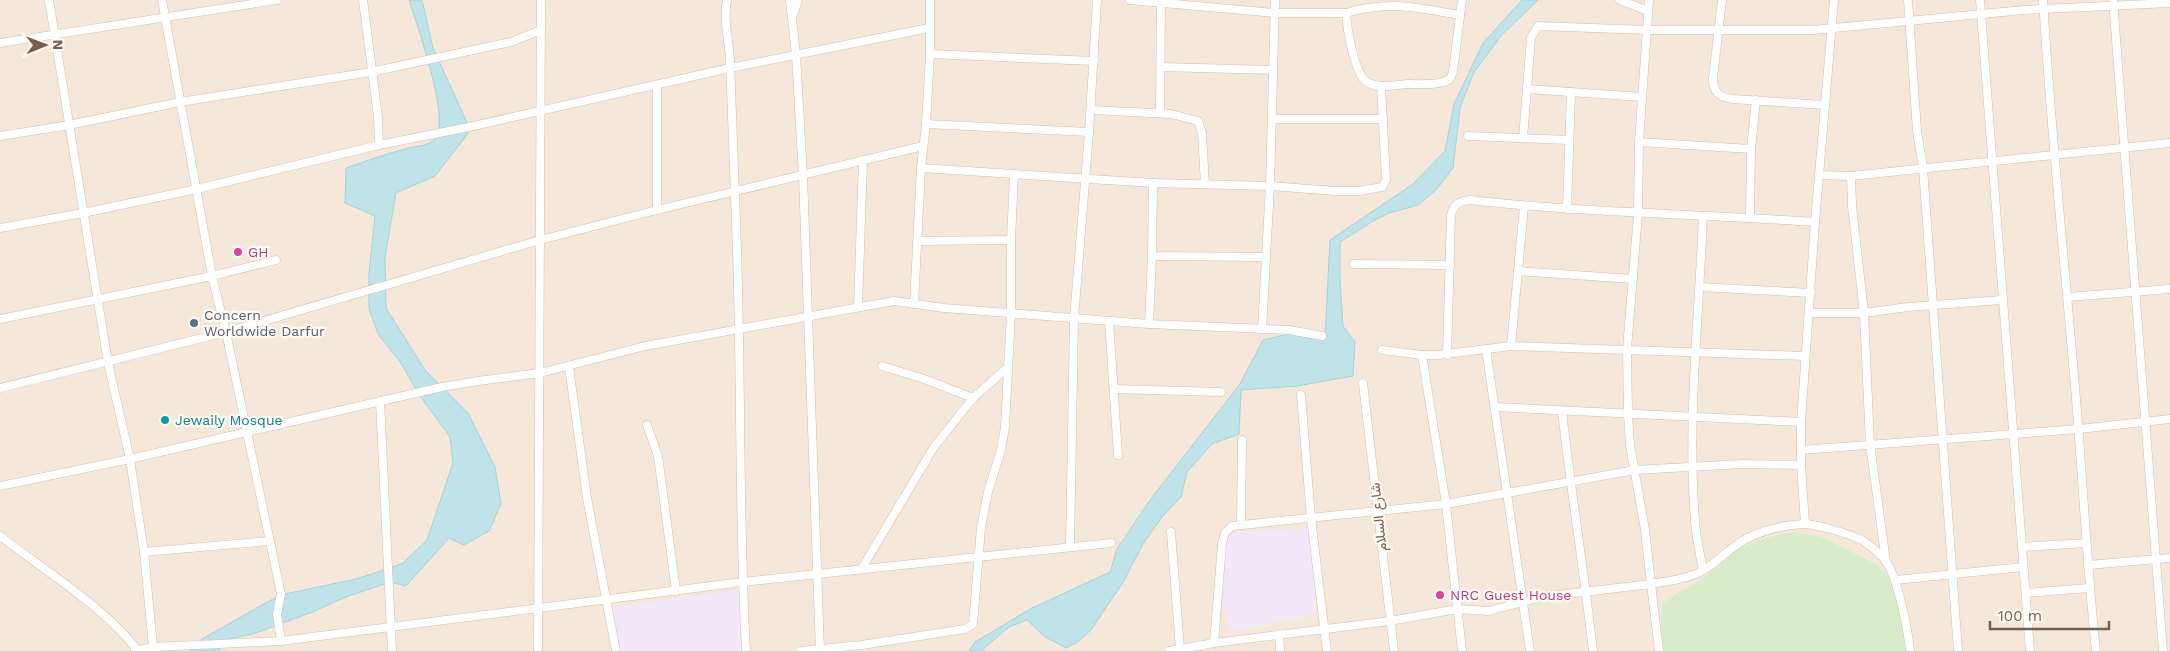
<svg xmlns="http://www.w3.org/2000/svg" width="2170" height="651" font-family="'Work Sans',Vazirmatn,sans-serif">
<style>
.residential{fill:#f5e8da}
.education{fill:#f3e8fa}
.green{fill:#d8ecc9}
.water{fill:#bfe3e8;stroke:#a5d3da}
.lines{fill:none;stroke-linecap:round;stroke-linejoin:round}
.minor-casing{stroke:#d1beb0;stroke-width:9}
.minor{stroke:#fff;stroke-width:8}
.hotel-dot{fill:#d1479c;stroke:#fffaf3;stroke-width:2}
.service-dot{fill:#5c6f8a;stroke:#fffaf3;stroke-width:2}
.culture-dot{fill:#0f9aa8;stroke:#fffaf3;stroke-width:2}
.labels{text-anchor:middle;dominant-baseline:central;stroke-width:4.5;stroke-linejoin:round;paint-order:stroke}
.hotel-label{font-size:14px;fill:#b23c85;stroke:#fffaf3;text-anchor:start}
.service-label{font-size:14px;fill:#4e5e75;stroke:#fffaf3;text-anchor:start}
.culture-label{font-size:14px;fill:#0d838f;stroke:#fffaf3;text-anchor:start}
.street-label{font-size:14px;fill:#7a5c4d;stroke:#fffaf3}
</style>
<rect width="100%" height="100%" fill="#fdf6ec"/>
<rect class="residential" x="0" y="0" width="2170" height="651"/>
<g class="education">
<path d="M1308,528l9,86 -85,17 -9,-25v-20l5,-47 6,-7z"/>
<path d="M738,590l6,61h-124l-7,-44z"/>
</g>
<path class="green" d="M1793,532l29,5 54,27 15,14 13,42 3,31h-243l-3,-12 1,-35 17,-12 21,-11 38,-32 28,-11z"/>
<g class="water">
<path d="M409,0h13l11,48 36,79v5l-34,44 -39,17 -11,64 1,51 39,62 43,43 27,54 6,37 -12,27 -25,14 -15,-7 -43,48 -16,-4 -44,15 -36,16 -54,20 -28,6 -10,12h-28l12,-12 78,-44 76,-16 31,-10 16,-6 24,-23 26,-77 -3,-26 -32,-44 -17,-30 -23,-29 -9,-25v-36l6,-57 -30,-13 1,-35c20,-7 39,-14 59,-19 9,-3 21,-2 29,-9 19,-16 -18,-117 -25,-140z"/>
<path d="M1522,0h16l-37,36 -27,36 -14,36 -7,60 -17,22 -18,15 -29,8 -14,7 -35,22v39l3,45 12,16 -2,34 -56,10 -56,4 -2,44 -27,10 -25,28 -6,25 -19,20 -19,27 -21,40 -31,46 -15,13 -10,5 -22,-12 -17,-16 -18,7 -28,24h-12l6,-9 57,-34 78,-36 7,-23 33,-49 90,-116 23,-44 30,-7 32,5 5,-98 83,-56 32,-33 9,-47 29,-61z"/>
</g>
<g class="lines">
<defs>
<g id="minor">
<path d="M49,0l59,363 22,96 14,93 9,95"/>
<path d="M162,0l50,276 14,56 55,262 -4,20 4,27"/>
<path d="M363,0l15,117 1,28"/>
<path d="M727,0c-4,20 2,40 3,60 2,54 4,109 6,163 6,143 2,286 10,428"/>
<path d="M790,0l6,55 7,121 17,475"/>
<path d="M1130,0l145,13h71c1,14 8,61 21,69 11,7 28,3 41,2 14,0 30,2 42,-5l3,-7 9,-72"/>
<path d="M1620,0l28,11"/>
<path d="M1649,0l-10,142 -1,72 -11,135 1,65 2,31 15,85 6,54c17,-3 36,-5 51,-13 18,-10 30,-27 50,-35 16,-7 33,-11 51,-12 14,0 46,10 59,16 9,6 19,14 25,23 11,17 21,67 23,88"/>
<path d="M1722,0l-9,78c0,14 6,19 19,21l93,6"/>
<path d="M1908,0l9,131 6,37 35,483"/>
<path d="M1980,0l50,651"/>
<path d="M2043,0c8,133 22,266 33,399 7,84 11,168 20,252"/>
<path d="M2113,0l50,651"/>
<path d="M1346,13c45,-13 70,-5 114,2"/>
<path d="M793,15l5,-15"/>
<path d="M0,43l277,-43"/>
<path d="M930,54l164,7"/>
<path d="M1161,67l112,3"/>
<path d="M657,85v125"/>
<path d="M1527,89l115,8"/>
<path d="M1091,110l80,4 27,7 4,12 3,51"/>
<path d="M1160,113l1,-111"/>
<path d="M1273,119h110"/>
<path d="M926,124l163,8"/>
<path d="M0,136l69,-11 111,-23 191,-30 140,-30 30,-12"/>
<path d="M1468,136l101,4"/>
<path d="M1523,138l8,-100 7,-12 109,4h166l211,-20 146,-7"/>
<path d="M1639,142l112,7"/>
<path d="M921,168l232,15 117,3 65,5h24l23,-4 4,-7 -5,-94"/>
<path d="M1820,175l31,1 319,-33"/>
<path d="M1851,176l1,30 12,107 6,131 16,118"/>
<path d="M1153,183l-1,73 113,1"/>
<path d="M1567,209l4,-117"/>
<path d="M1703,216c-4,101 -16,203 -8,305 1,17 5,33 8,49"/>
<path d="M1750,218l1,-69 5,-49"/>
<path d="M0,228l83,-15 114,-24 182,-44 90,-18 261,-59 199,-40"/>
<path d="M917,241l94,-1"/>
<path d="M1354,264l96,1"/>
<path d="M1518,271l115,8"/>
<path d="M1700,287l111,6"/>
<path d="M2068,297l102,-8"/>
<path d="M914,304l7,-136 5,-44 4,-70v-54"/>
<path d="M858,307l5,-147"/>
<path d="M1809,313h55l44,-6 94,-7"/>
<path d="M0,319l212,-43 64,-16"/>
<path d="M1109,321l9,134"/>
<path d="M1149,324l3,-68"/>
<path d="M1262,329l8,-143 5,-186"/>
<path d="M1511,346l13,-140"/>
<path d="M1486,349l44,302"/>
<path d="M1382,350l40,5h16l73,-9 294,10"/>
<path d="M1422,355l24,149 16,147"/>
<path d="M1447,355l4,-140c3,-11 8,-14 19,-15 115,13 230,14 345,22"/>
<path d="M882,366l42,13 49,19"/>
<path d="M569,367l18,131 29,153"/>
<path d="M1363,383l31,268"/>
<path d="M0,388l226,-56 314,-92 117,-30 266,-64"/>
<path d="M1114,389l107,3"/>
<path d="M1301,395l10,123 16,133"/>
<path d="M380,401l12,250"/>
<path d="M1495,407l306,15"/>
<path d="M1562,411c9,80 22,160 31,240"/>
<path d="M647,425l11,31 18,135"/>
<path d="M1801,450l278,-21 91,-10"/>
<path d="M0,486l130,-27 312,-72 36,-6 62,-8 105,-27 249,-45 50,7 205,16 140,6 33,6"/>
<path d="M1241,523l1,-83"/>
<path d="M1805,524l-4,-59v-43l14,-200 19,-222"/>
<path d="M1171,532l9,117"/>
<path d="M0,536c44,34 106,72 138,115"/>
<path d="M1070,547l4,-228 15,-187 8,-132"/>
<path d="M2022,547l64,-4"/>
<path d="M144,552l125,-11"/>
<path d="M2088,565l82,-7"/>
<path d="M862,568l72,-121 39,-49 34,-30"/>
<path d="M1895,580l128,-13"/>
<path d="M2026,593l63,-5"/>
<path d="M1279,634l1,17"/>
<path d="M1214,643l8,-99 3,-11 7,-7 214,-22 189,-34 107,-6 59,1"/>
<path d="M135,651l18,-4 128,-6 461,-59 369,-39"/>
<path d="M538,651l3,-651"/>
<path d="M800,651l62,-6 103,-16 8,-5 8,-96 7,-36 13,-42 4,-23 6,-114v-73l3,-66"/>
<path d="M1169,651l45,-8 176,-22 67,-12 32,2 52,-14 110,-13 8,67"/>
</g>
</defs>
<use href="#minor" class="minor-casing"/>
<use href="#minor" class="minor"/>
</g>
<g class="hotel-dot">
<circle cx="238" cy="252" r="5"/>
<circle cx="1440" cy="595" r="5"/>
</g>
<circle class="service-dot" cx="194" cy="323" r="5"/>
<circle class="culture-dot" cx="165" cy="420" r="5"/>
<g class="labels">
<g class="hotel-label">
<text x="248" y="252">GH</text>
<text x="1450" y="595">NRC Guest House</text>
</g>
<g class="service-label">
<text x="204" y="315">Concern<tspan x="204" dy="16">Worldwide Darfur</tspan></text>
</g>
<g class="culture-label">
<text x="175" y="420">Jewaily Mosque</text>
</g>
<g class="street-label">
<text transform="translate(1378 517) rotate(-96)">شارع السلام</text>
</g>
</g>
<g transform="translate(45 45) rotate(89)" stroke="#fffaf3" stroke-width="4" paint-order="stroke">
<path d="M0-4L9 19L0 12L-9 19Z" fill="#7a5c4d"/>
<text y="-8" font-size="14" font-weight="bold" text-anchor="middle" fill="#7a5c4d">N</text>
</g>
<path d="M1990 621v8h119v-8" fill="none" stroke="#7a5c4d" stroke-width="2.5"/>
<text x="1998" y="621" font-size="15" fill="#7a5c4d" stroke="#fffaf3" stroke-width="4" paint-order="stroke">100 m</text>
</svg>
